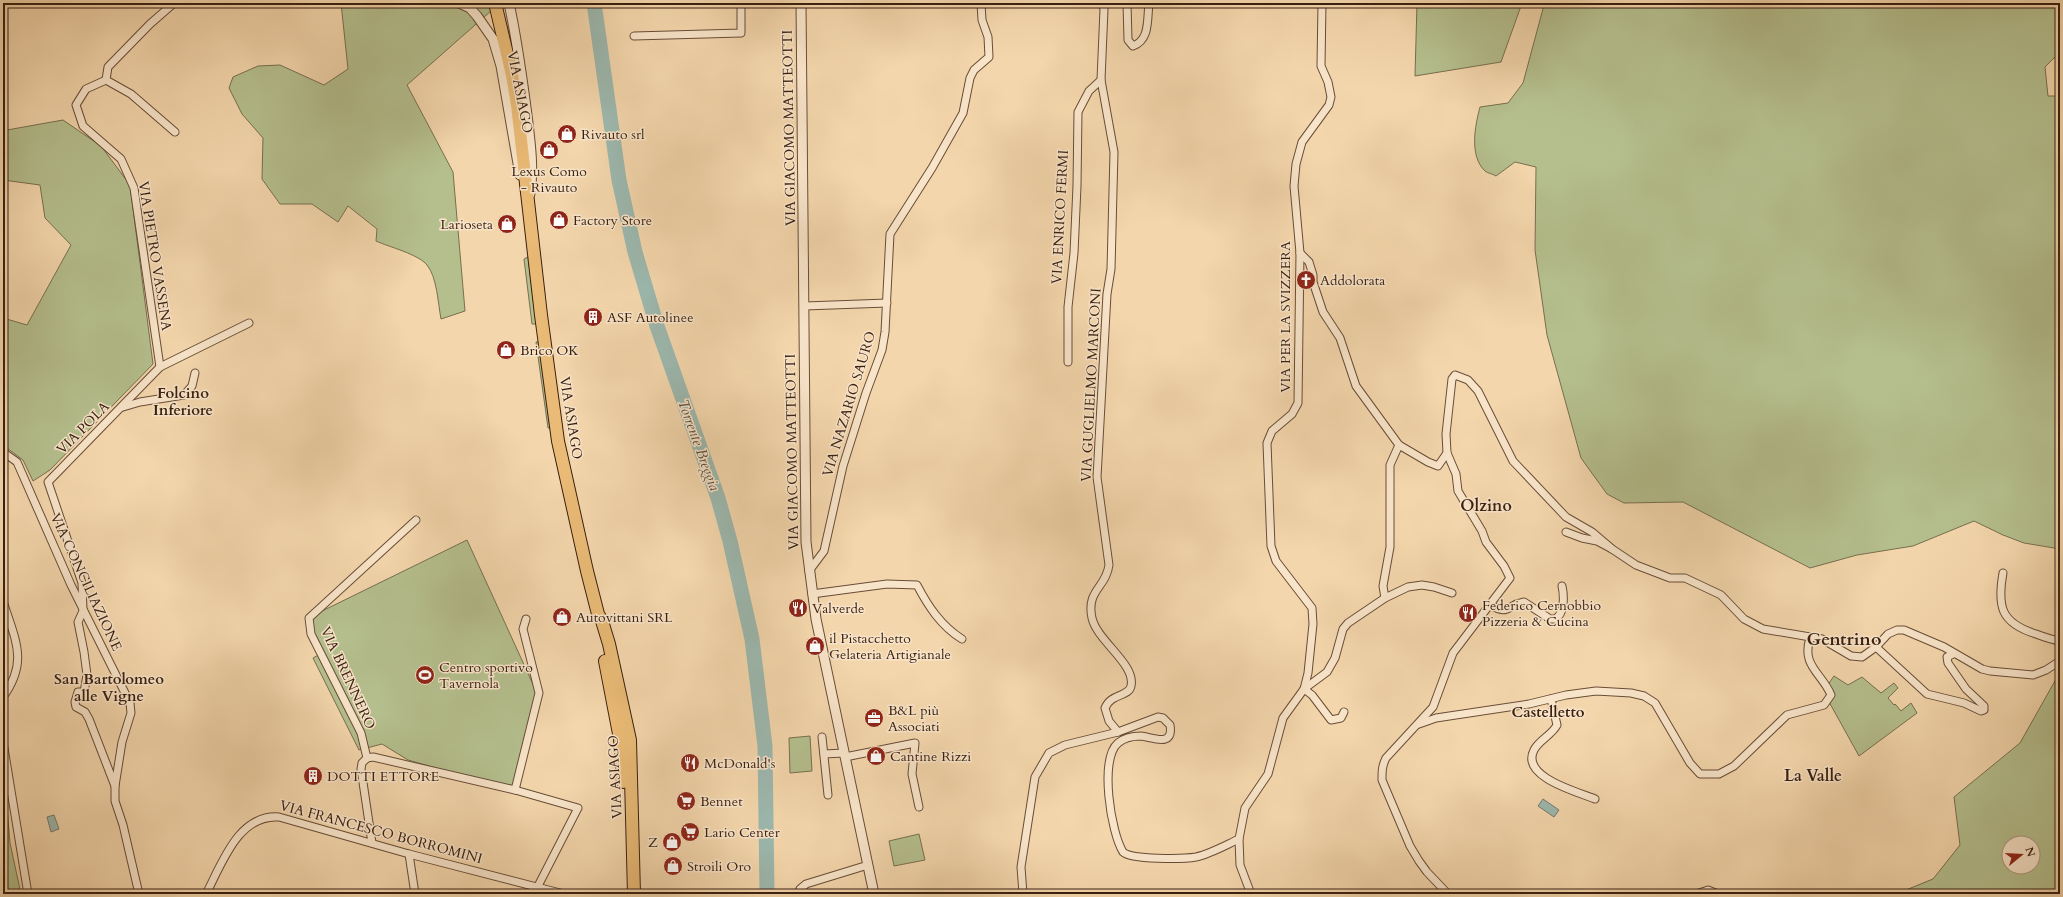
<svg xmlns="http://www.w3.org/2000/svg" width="2063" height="897" font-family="Cardo,serif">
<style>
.green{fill:#b5bf8e;stroke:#776f4f;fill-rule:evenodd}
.water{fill:#9cb8ae;stroke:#747b6f}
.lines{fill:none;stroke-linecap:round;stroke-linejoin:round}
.river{stroke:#9cb8ae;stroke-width:15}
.minor-casing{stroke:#684d37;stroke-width:9}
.tertiary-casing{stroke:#684d37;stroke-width:11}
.primary-casing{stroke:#391f10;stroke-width:14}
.minor{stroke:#f8e4c9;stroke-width:7}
.tertiary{stroke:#f8e4c9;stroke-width:9}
.primary{stroke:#eabb76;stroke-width:12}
.labels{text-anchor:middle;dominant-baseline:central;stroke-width:3;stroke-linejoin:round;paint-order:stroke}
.street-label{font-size:14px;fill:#391f10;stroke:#f8e4c9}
.poi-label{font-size:14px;fill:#391f10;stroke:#f8e4c9;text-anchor:start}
.neighbourhood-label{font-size:15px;font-weight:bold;fill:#391f10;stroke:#f8e4c9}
.water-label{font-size:15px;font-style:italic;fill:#574d3f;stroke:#f8e4c9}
.quarter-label{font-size:16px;font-weight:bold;fill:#391f10;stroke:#f8e4c9}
.district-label{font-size:18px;font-weight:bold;fill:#391f10;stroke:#f8e4c9}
</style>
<rect width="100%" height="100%" fill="#f4d6ac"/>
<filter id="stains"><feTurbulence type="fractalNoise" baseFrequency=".005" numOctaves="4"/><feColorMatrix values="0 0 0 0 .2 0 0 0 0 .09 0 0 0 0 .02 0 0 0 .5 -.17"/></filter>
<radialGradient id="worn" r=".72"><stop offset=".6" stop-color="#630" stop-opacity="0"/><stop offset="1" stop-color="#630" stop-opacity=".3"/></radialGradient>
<g class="green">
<path d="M341,3h159l-93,82 46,87 12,139 -24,8c-3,-16 -4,-42 -14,-54 -9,-11 -38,-18 -51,-24l1,-12 -29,-23 -10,16 -26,-18h-32l-18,-25 1,-41 -21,-24 -13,-26 4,-11 25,-11 22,-1 44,20 24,-16z"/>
<path d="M1417,3h105l-21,59 -86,14z"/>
<path d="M1542,3h518v49l-15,15 3,29h12v453l-36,-6 -21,-8 -29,-14 -61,25 -56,9 -47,13 -127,-66 -59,1 -17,-9 -26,-36 -34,-123 -12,-85 1,-83 -21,-5 -19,14c-3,-2 -9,-3 -11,-5 -16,-15 -10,-45 -5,-64l28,-4 15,-20 21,-78z"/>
<path d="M63,120l38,26 29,39 23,179 -103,106 -17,11 -10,-21 -20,-15v-127l24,7 44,-80 -26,-27 -5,-33 -37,-5v-52l4,2z"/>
<path d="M528,257l8,67h-4l-8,-65z"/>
<path d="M536,342h3l11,86h-2z"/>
<path d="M467,540l70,153 -24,97 -105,-30 -26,-16 -23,6 -46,-92 9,-5 -10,-20 -1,-15 5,-4z"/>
<path d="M2060,672v222h-164l37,-15 27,-34 -6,-48 66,-54zM2009,843h24v24h-24z"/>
<path d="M1834,676l14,9 14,-8 19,16 13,-10 4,5 -10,10 6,7 1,-1 6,7 10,-8 6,10 -58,43 -31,-56 -1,-14z"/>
<path d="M810,736l2,35 -22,2 -1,-35z"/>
<path d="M3,760l7,83 11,51h-18z"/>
<path d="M919,834l6,26 -31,6 -5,-25z"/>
</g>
<g class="water">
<path d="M1543,799l16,11 -5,7 -16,-11z"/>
<path d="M54,815l5,14 -8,3 -4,-15z"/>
</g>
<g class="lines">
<path class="river" d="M594,3l25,177 16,72 22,74 61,172 12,43 22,98 13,107 2,148"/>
<defs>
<g id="minor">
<path d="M1102,3l2,6 -3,71 13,72 -3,117 -4,25 -9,165 -1,18 12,88c-3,23 -23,25 -17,53 5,23 44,46 39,68 -2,11 -20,7 -26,22l4,13 9,11"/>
<path d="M1127,3l1,37 5,6c17,-6 14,-26 16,-43"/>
<path d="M634,36l107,-3v-30"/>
<path d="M106,80l2,-13 42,-43 24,-21"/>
<path d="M1300,253l9,9 4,13v7l10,30 17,26 16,48 43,59 -9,20v82l-7,39 2,12"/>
<path d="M805,306l82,-3"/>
<path d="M1068,362v-55l6,-54 3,-67 1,-74 11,-21 12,-11"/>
<path d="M160,367l-26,-179 -13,-29 -38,-33 -7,-21 10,-16 20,-9 25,14 44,38"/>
<path d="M123,407l17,-5 44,-7 8,-9 3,-13"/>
<path d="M1399,445l29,17 10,4 9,-13"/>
<path d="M3,452l14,10 54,123 59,118 1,10 -9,29 -7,44v15l8,24 16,69"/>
<path d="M1566,532l16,6 15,3 15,8 24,16 34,13h15l36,17 23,24 19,10 59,10 29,17 11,1 14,-10 12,-13 9,-4h7l40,17 38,22 8,2 43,4 13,-5 14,-9"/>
<path d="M809,571l15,-20 19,-85 23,-73 16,-43 3,-18 5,-98 42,-66 31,-55 7,-35 4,-8 15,-13 -1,-20 -6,-17 -1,-17"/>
<path d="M2003,573c-6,34 -2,50 33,61 8,3 16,6 24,7"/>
<path d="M812,594l75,-10 30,1c11,21 24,41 45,54"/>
<path d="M3,601c12,39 26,60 0,96"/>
<path d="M1490,605c20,11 16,0 34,-3l26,17h5c10,-5 9,-24 7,-33"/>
<path d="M1876,647l51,47 37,9 17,8 3,-1v-4l-18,-17 -18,-26 -1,-6 6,-3"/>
<path d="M1304,689l4,-16 5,-49 -1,-16 -36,-47 -5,-15 -4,-103 5,-12 20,-17 6,-11 2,-150 -6,-67 2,-22 6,-22 27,-37 2,-8 -3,-15 -7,-16 1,-63"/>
<path d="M1304,689l8,6 19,25 10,-2 3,-6"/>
<path d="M1551,699l6,26c-5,10 -18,15 -23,25 -14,27 44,42 61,49"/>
<path d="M1419,724l17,-6 93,-14 37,-9 30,-4 35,2 13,3 11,7 35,60 10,11h19l15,-8 53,-51 37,-10 7,-10c-9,-22 -30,-29 -21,-57"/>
<path d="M822,737l6,58"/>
<path d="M3,742l25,152"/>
<path d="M824,754l20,-1"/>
<path d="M845,757l70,-14 -3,31 7,33"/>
<path d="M367,758l6,-1 142,33 63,18 -40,78"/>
<path d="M367,758l-6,-25 -50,-99 -2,-16 107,-98"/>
<path d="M367,758l-5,5 -1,6 11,74"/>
<path d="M115,786l-26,-67 -4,-7 -9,-5 -1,-5 3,-10h6l3,-17 -3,-23 -6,-30 5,-11 -1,-28 -34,-101 112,-115 89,-44"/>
<path d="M515,790l24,-97 -16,-64 3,-10"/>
<path d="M409,854l6,40"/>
<path d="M206,894c16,-30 32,-80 73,-77l130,37 155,40"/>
<path d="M798,894l2,-5 6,-5 62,-19"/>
<path d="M1023,894l-2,-27 14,-90 14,-24 16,-8 53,-13 40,-15 5,1 7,7c4,23 -18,12 -29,11 -7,0 -17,2 -23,7 -19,16 -7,90 5,109 8,8 61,7 73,5 14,-3 30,-12 43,-18"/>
<path d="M1251,894l-11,-29 -1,-26 6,-31 23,-34 15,-56 21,-29 23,-17 8,-14 8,-29 5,-6 37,-25 23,-11 14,-2 12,2 18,6"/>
<path d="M1448,894l-21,-22 -8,-11 -9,-15 -28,-66c0,-9 0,-14 4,-22l47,-51 20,-54 57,-75 -6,-12 -18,-24 -4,-11 -24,-40 -2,-17 -9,-21 -1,-19 6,-55 3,-4 13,5 10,11 35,70 53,56 26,15 20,17"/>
<path d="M1696,894l12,-4 10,4"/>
</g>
<g id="tertiary">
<path d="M459,3l11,5 7,8 16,23 8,27 19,109"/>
<path d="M509,3c8,37 13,74 18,112 3,25 7,53 3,79"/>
<path d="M801,3l5,539 10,77 58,275"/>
</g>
<g id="primary">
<path d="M495,3l17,72 5,30 24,210 17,126 29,130 11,43 4,7 7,23 21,96 4,154"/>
<path d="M605,661l15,78 3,43"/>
</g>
</defs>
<use href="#minor" class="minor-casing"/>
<use href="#tertiary" class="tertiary-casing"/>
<use href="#primary" class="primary-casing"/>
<use href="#minor" class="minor"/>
<use href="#tertiary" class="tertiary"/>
<use href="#primary" class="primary"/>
</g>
<defs>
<symbol id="shop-disc" viewBox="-11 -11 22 22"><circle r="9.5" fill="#8f2418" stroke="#f8e4c9"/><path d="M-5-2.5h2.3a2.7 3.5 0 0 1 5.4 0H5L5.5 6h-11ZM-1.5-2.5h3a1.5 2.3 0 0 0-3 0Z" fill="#fff"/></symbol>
<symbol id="church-disc" viewBox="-11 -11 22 22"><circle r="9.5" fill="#8f2418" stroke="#f8e4c9"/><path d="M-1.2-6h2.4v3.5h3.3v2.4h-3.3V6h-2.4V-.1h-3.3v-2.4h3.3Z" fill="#fff"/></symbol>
<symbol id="building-disc" viewBox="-11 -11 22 22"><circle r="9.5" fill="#8f2418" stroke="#f8e4c9"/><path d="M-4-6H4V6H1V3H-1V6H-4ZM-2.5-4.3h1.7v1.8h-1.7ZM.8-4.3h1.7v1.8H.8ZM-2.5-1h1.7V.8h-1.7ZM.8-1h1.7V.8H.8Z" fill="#fff"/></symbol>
<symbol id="restaurant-disc" viewBox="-11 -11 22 22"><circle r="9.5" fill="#8f2418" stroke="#f8e4c9"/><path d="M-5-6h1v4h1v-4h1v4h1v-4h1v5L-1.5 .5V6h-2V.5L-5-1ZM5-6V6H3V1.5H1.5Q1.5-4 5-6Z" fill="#fff"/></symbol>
<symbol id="stadium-disc" viewBox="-11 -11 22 22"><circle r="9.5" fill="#8f2418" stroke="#f8e4c9"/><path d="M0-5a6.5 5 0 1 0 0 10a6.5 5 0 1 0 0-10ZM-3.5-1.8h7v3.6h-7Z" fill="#fff"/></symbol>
<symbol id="office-disc" viewBox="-11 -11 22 22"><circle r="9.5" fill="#8f2418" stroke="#f8e4c9"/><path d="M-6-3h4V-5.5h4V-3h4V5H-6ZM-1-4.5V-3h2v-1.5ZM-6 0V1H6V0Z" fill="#fff"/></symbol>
<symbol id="supermarket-disc" viewBox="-11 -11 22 22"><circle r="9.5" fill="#8f2418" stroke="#f8e4c9"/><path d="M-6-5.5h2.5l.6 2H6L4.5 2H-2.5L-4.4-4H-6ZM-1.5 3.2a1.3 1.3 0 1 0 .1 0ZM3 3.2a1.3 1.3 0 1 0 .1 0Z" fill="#fff"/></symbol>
</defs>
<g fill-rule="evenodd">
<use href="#shop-disc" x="556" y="123" width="22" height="22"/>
<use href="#shop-disc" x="538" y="139" width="22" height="22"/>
<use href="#shop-disc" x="548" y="209" width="22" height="22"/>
<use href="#shop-disc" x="496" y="213" width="22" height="22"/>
<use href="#church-disc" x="1295" y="269" width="22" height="22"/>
<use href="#building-disc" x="582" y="306" width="22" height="22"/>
<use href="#shop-disc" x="495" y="339" width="22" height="22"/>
<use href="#restaurant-disc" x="787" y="597" width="22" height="22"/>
<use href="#restaurant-disc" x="1457" y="602" width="22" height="22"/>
<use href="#shop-disc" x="551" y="606" width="22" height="22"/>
<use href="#shop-disc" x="804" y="635" width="22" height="22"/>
<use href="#stadium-disc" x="414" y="664" width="22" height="22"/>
<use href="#office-disc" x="863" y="707" width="22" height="22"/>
<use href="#shop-disc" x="865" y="745" width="22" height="22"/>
<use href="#restaurant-disc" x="679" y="752" width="22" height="22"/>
<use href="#building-disc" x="302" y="765" width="22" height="22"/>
<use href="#supermarket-disc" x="675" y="790" width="22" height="22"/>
<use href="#supermarket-disc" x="679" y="821" width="22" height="22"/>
<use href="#shop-disc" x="661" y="831" width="22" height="22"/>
<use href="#shop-disc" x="662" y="855" width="22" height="22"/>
</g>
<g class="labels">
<g class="street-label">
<text transform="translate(520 92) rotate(79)">VIA ASIAGO</text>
<text transform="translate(789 128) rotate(-91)">VIA GIACOMO MATTEOTTI</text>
<text transform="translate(1060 217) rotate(-87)">VIA ENRICO FERMI</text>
<text transform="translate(155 256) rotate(81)">VIA PIETRO VASSENA</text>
<text transform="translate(1285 317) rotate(-90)">VIA PER LA SVIZZERA</text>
<text transform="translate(1091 385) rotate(-87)">VIA GUGLIELMO MARCONI</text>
<text transform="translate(849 404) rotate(-73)">VIA NAZARIO SAURO</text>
<text transform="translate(571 418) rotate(81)">VIA ASIAGO</text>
<text transform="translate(83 428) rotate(-45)">VIA POLA</text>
<text transform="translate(792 452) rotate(-91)">VIA GIACOMO MATTEOTTI</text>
<text transform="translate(86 582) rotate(65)">VIA CONCILIAZIONE</text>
<text transform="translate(348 678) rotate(65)">VIA BRENNERO</text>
<text transform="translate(615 777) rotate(-93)">VIA ASIAGO</text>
<text transform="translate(381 832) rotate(15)">VIA FRANCESCO BORROMINI</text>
</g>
<g class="poi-label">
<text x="581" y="134">Rivauto srl</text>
<text x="549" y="171" text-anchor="middle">Lexus Como<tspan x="549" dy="16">- Rivauto</tspan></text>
<text x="573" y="220">Factory Store</text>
<text x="493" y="224" text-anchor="end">Larioseta</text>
<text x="1320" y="280">Addolorata</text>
<text x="607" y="317">ASF Autolinee</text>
<text x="520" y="350">Brico OK</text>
<text x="1482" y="605">Federico Cernobbio<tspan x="1482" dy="16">Pizzeria &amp; Cucina</tspan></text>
<text x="812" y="608">Valverde</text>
<text x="576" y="617">Autovittani SRL</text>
<text x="829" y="638">il Pistacchetto<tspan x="829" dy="16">Gelateria Artigianale</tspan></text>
<text x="439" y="667">Centro sportivo<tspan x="439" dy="16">Tavernola</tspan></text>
<text x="888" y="710">B&amp;L più<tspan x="888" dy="16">Associati</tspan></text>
<text x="890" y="756">Cantine Rizzi</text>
<text x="704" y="763">McDonald's</text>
<text x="327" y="776">DOTTI ETTORE</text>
<text x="700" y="801">Bennet</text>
<text x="704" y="832">Lario Center</text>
<text x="658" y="842" text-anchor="end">Z</text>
<text x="687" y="866">Stroili Oro</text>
</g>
<g class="neighbourhood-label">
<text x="183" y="393">Folcino<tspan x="183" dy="17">Inferiore</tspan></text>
<text x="109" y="679">San Bartolomeo<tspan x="109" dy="17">alle Vigne</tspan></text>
<text x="1548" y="712">Castelletto</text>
</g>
<g class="water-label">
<text transform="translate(699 445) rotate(70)">Torrente Breggia</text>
</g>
<g class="quarter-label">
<text x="1486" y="506">Olzino</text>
<text x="1813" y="776">La Valle</text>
</g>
<g class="district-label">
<text x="1844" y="639">Gentrino</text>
</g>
</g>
<rect width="2063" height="897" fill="none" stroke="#f4d6ac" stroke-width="16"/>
<rect x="4" y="4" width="2055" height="889" fill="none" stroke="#391f10" stroke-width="2"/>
<rect x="8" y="8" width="2047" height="881" fill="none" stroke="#391f10"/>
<g transform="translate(2021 855) rotate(72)"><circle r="19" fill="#f8e4c9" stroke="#ac957f"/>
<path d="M0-3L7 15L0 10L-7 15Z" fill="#8f2418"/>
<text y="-6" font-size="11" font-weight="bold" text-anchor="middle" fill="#391f10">N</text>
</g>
<rect width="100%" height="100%" filter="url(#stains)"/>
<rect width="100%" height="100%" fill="url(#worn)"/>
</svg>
